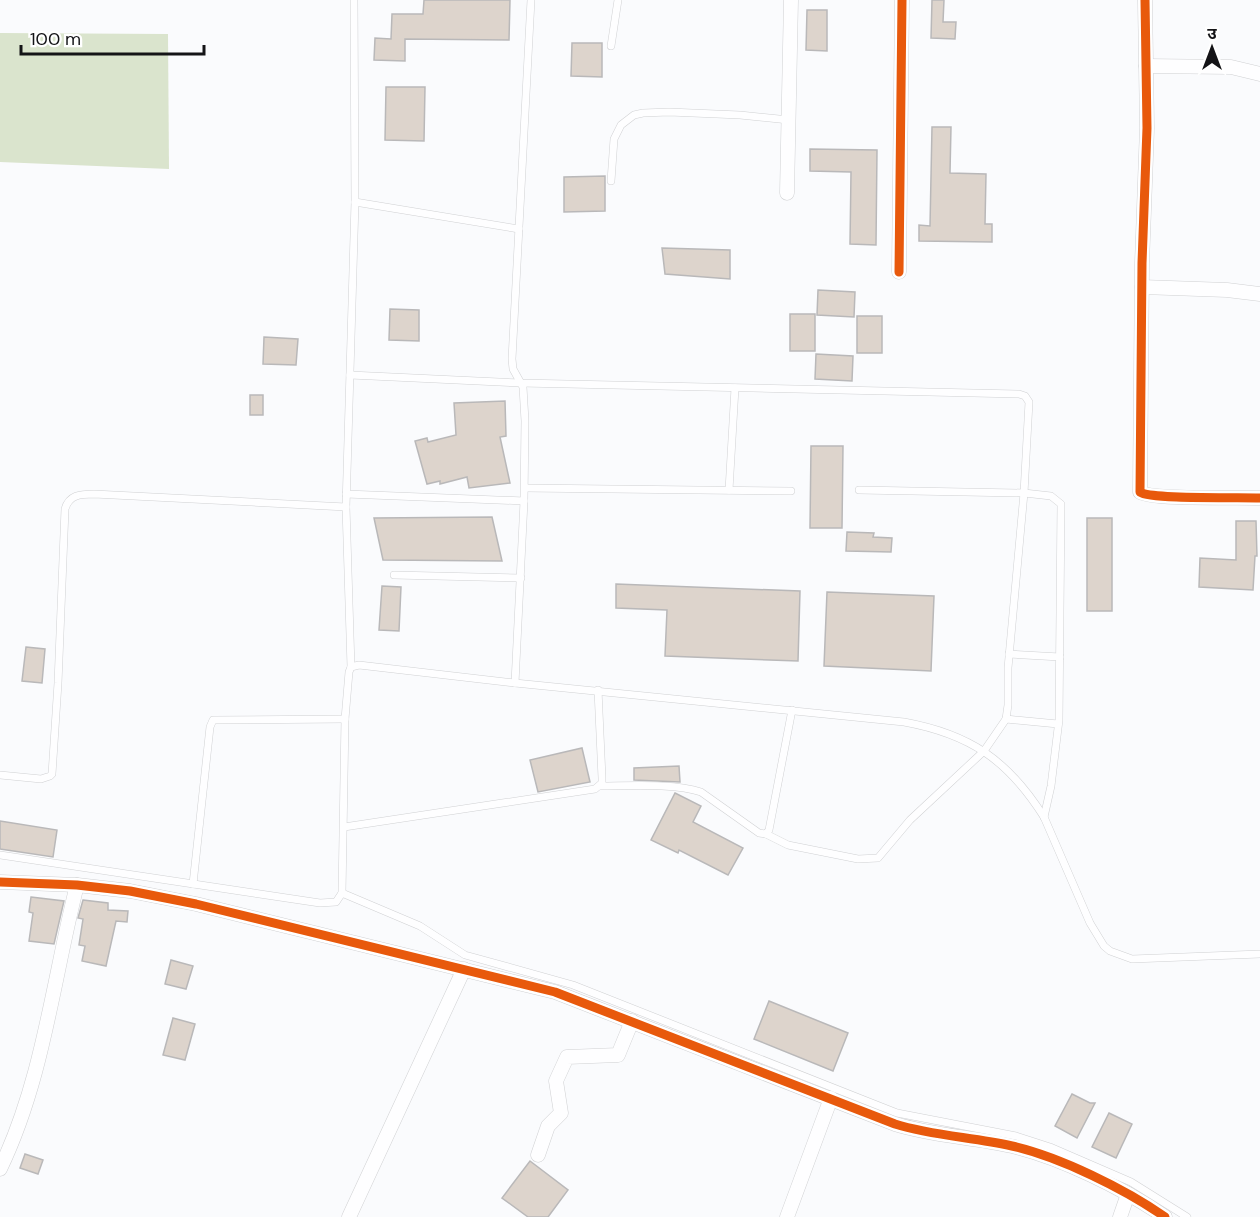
<svg xmlns="http://www.w3.org/2000/svg" width="1260" height="1217" font-family="'DM Sans','Noto Sans Devanagari',sans-serif">
<style>
.green{fill:#dae4cd}
.building{fill:#ddd4cc;stroke:#b9b8b9;stroke-width:1.5}
.lines{fill:none;stroke-linecap:round;stroke-linejoin:round}
.lane-casing{stroke:#d0d1d3;stroke-width:8}
.street-casing{stroke:#d0d1d3;stroke-width:15}
.lane{stroke:#fefeff;stroke-width:7}
.street{stroke:#fefeff;stroke-width:14}
.cycleway-casing{stroke:#fff;stroke-width:13}
.cycleway{stroke:#e8590c;stroke-width:9}
</style>
<rect width="100%" height="100%" fill="#fafbfd"/>
<path class="green" d="M0,33l168,1 1,135 -169,-7z"/>
<g class="building">
<path d="M424,0h86l-1,40 -104,-1v22l-31,-1 1,-22 16,1 1,-25h31z"/>
<path d="M932,0h12l-1,22h13l-1,17 -24,-1z"/>
<path d="M807,10h20v41l-21,-1z"/>
<path d="M572,43h30v34l-31,-1z"/>
<path d="M386,87h39l-1,54 -39,-1z"/>
<path d="M932,127h19l-1,46 36,1 -1,50h7v18l-73,-1v-16l11,1z"/>
<path d="M810,149l67,1 -1,95 -26,-1 1,-72 -41,-1z"/>
<path d="M605,176v35l-41,1v-35z"/>
<path d="M662,248l68,2v29l-65,-5z"/>
<path d="M818,290l37,2 -1,25 -37,-2z"/>
<path d="M390,309l29,1v31l-30,-1z"/>
<rect x="790" y="314" width="25" height="37"/>
<rect x="857" y="316" width="25" height="37"/>
<path d="M264,337l34,2 -2,26 -33,-1z"/>
<path d="M816,354l37,2 -1,25 -37,-2z"/>
<rect x="250" y="395" width="13" height="20"/>
<path d="M505,401l1,35 -6,1 10,46 -41,5 -2,-11 -27,7v-3l-13,3 -12,-43 12,-3 1,4 28,-7 -2,-32z"/>
<path d="M811,446h32l-1,82h-32z"/>
<path d="M492,517l10,44 -119,-1 -9,-42z"/>
<rect x="1087" y="518" width="25" height="93"/>
<path d="M1236,521h20l1,35h-2l-2,34 -54,-3 1,-29 36,2z"/>
<path d="M847,532l27,1 -1,4 19,1 -1,14 -45,-1z"/>
<path d="M616,584l184,7 -2,70 -133,-5 2,-46 -51,-2z"/>
<path d="M382,586l19,1 -2,44 -20,-1z"/>
<path d="M827,592l107,4 -3,75 -107,-5z"/>
<path d="M26,647l19,2 -3,34 -20,-2z"/>
<path d="M582,748l8,34 -52,10 -8,-32z"/>
<path d="M679,766l1,16 -46,-2v-12z"/>
<path d="M675,793l26,13 -8,16 50,26 -15,27 -49,-25 -1,3 -27,-13z"/>
<path d="M0,821l57,9 -4,27 -53,-8z"/>
<path d="M31,897l33,4 -10,43 -25,-3 4,-28 -4,-1z"/>
<path d="M83,900l25,3v7l20,1 -1,11 -11,-1 -10,45 -24,-5 3,-15 -6,-1 4,-26 -5,-1z"/>
<path d="M171,960l22,6 -7,23 -21,-5z"/>
<path d="M769,1001l79,32 -15,38 -79,-32z"/>
<path d="M173,1018l22,6 -10,36 -22,-5z"/>
<path d="M1072,1094l18,9h5l-18,35 -22,-12z"/>
<path d="M1109,1113l23,11 -16,34 -24,-11z"/>
<path d="M25,1154l18,6 -5,14 -18,-6z"/>
<path d="M530,1161l38,29 -20,27h-20l-26,-19z"/>
</g>
<g class="lines">
<defs>
<g id="lane">
<path d="M611,46l7,-46"/>
<path d="M611,181l3,-42 7,-14 13,-10 9,-2 26,-1 71,3 49,5"/>
<path d="M355,202l164,27"/>
<path d="M350,375l171,8 498,11 6,2 4,6 -5,91 -16,175v37l-2,14 -22,32 -74,69 -32,38 -20,1 -70,-14 -22,-11"/>
<path d="M525,488l266,3"/>
<path d="M729,490l6,-102"/>
<path d="M859,490l165,3 27,3 10,8 -2,216 -8,66 -7,31"/>
<path d="M346,494l178,7"/>
<path d="M394,575l127,3"/>
<path d="M1009,654l51,3"/>
<path d="M351,667l-5,-160 9,-305 -1,-202"/>
<path d="M515,683l9,-182 1,-80 -2,-34 -10,-18 -1,-10 19,-359"/>
<path d="M1006,719l52,5"/>
<path d="M0,775l41,4 9,-3 2,-2 6,-91 7,-174c4,-14 15,-15 29,-15l252,13"/>
<path d="M600,786c29,0 75,-3 101,6l58,41 7,1 3,-4 23,-120"/>
<path d="M344,827l251,-38 7,-6v-5l-4,-88"/>
<path d="M0,855l320,48 16,-1 6,-9 3,-174 4,-47 2,-5 8,-2 156,18 389,39c66,12 104,38 140,95l46,106 14,23 6,5 22,8 128,-5"/>
<path d="M193,884l17,-157 3,-7 132,-1"/>
<path d="M342,893l78,33 45,29 108,30 324,128 119,23 34,11 81,35 56,35"/>
</g>
<g id="street">
<path d="M1145,0l2,128 -5,135 -2,229c11,8 100,5 120,6"/>
<path d="M1146,66l85,1 29,7"/>
<path d="M787,193l4,-193"/>
<path d="M899,272l3,-272"/>
<path d="M1142,287l85,3 33,4"/>
<path d="M0,882l77,3 53,6 66,13 359,88 340,132c38,12 78,13 117,22 48,11 113,43 153,71"/>
<path d="M538,1155l10,-29 13,-13 -5,-32 11,-24 51,-2 14,-34"/>
<path d="M0,1169c43,-89 53,-189 77,-284"/>
<path d="M349,1217l115,-248"/>
<path d="M787,1217l44,-119"/>
<path d="M1120,1217l8,-23"/>
</g>
</defs>
<use href="#lane" class="lane-casing"/>
<use href="#street" class="street-casing"/>
<use href="#lane" class="lane"/>
<use href="#street" class="street"/>
<defs>
<g id="cycleway">
<path d="M1145,0l2,128 -5,135 -2,229c11,8 100,5 120,6"/>
<path d="M899,272l3,-272"/>
<path d="M0,882l77,3 53,6 66,13 359,88 340,132c38,12 78,13 117,22 48,11 113,43 153,71"/>
</g>
</defs>
<use href="#cycleway" class="cycleway-casing"/>
<use href="#cycleway" class="cycleway"/>
</g>
<g transform="translate(1212 48)" stroke="#ffffff" stroke-width="4.5" paint-order="stroke">
<path d="M0-4.5L10 22L0 15L-10 22Z" fill="#141417"/>
<text y="-9" font-size="16" font-weight="bold" text-anchor="middle" fill="#141417">उ</text>
</g>
<path d="M21 45v9h183v-9" fill="none" stroke="#141417" stroke-width="3"/>
<text x="30" y="45" font-size="18" fill="#141417" stroke="#ffffff" stroke-width="4.5" paint-order="stroke">100 m</text>
</svg>
